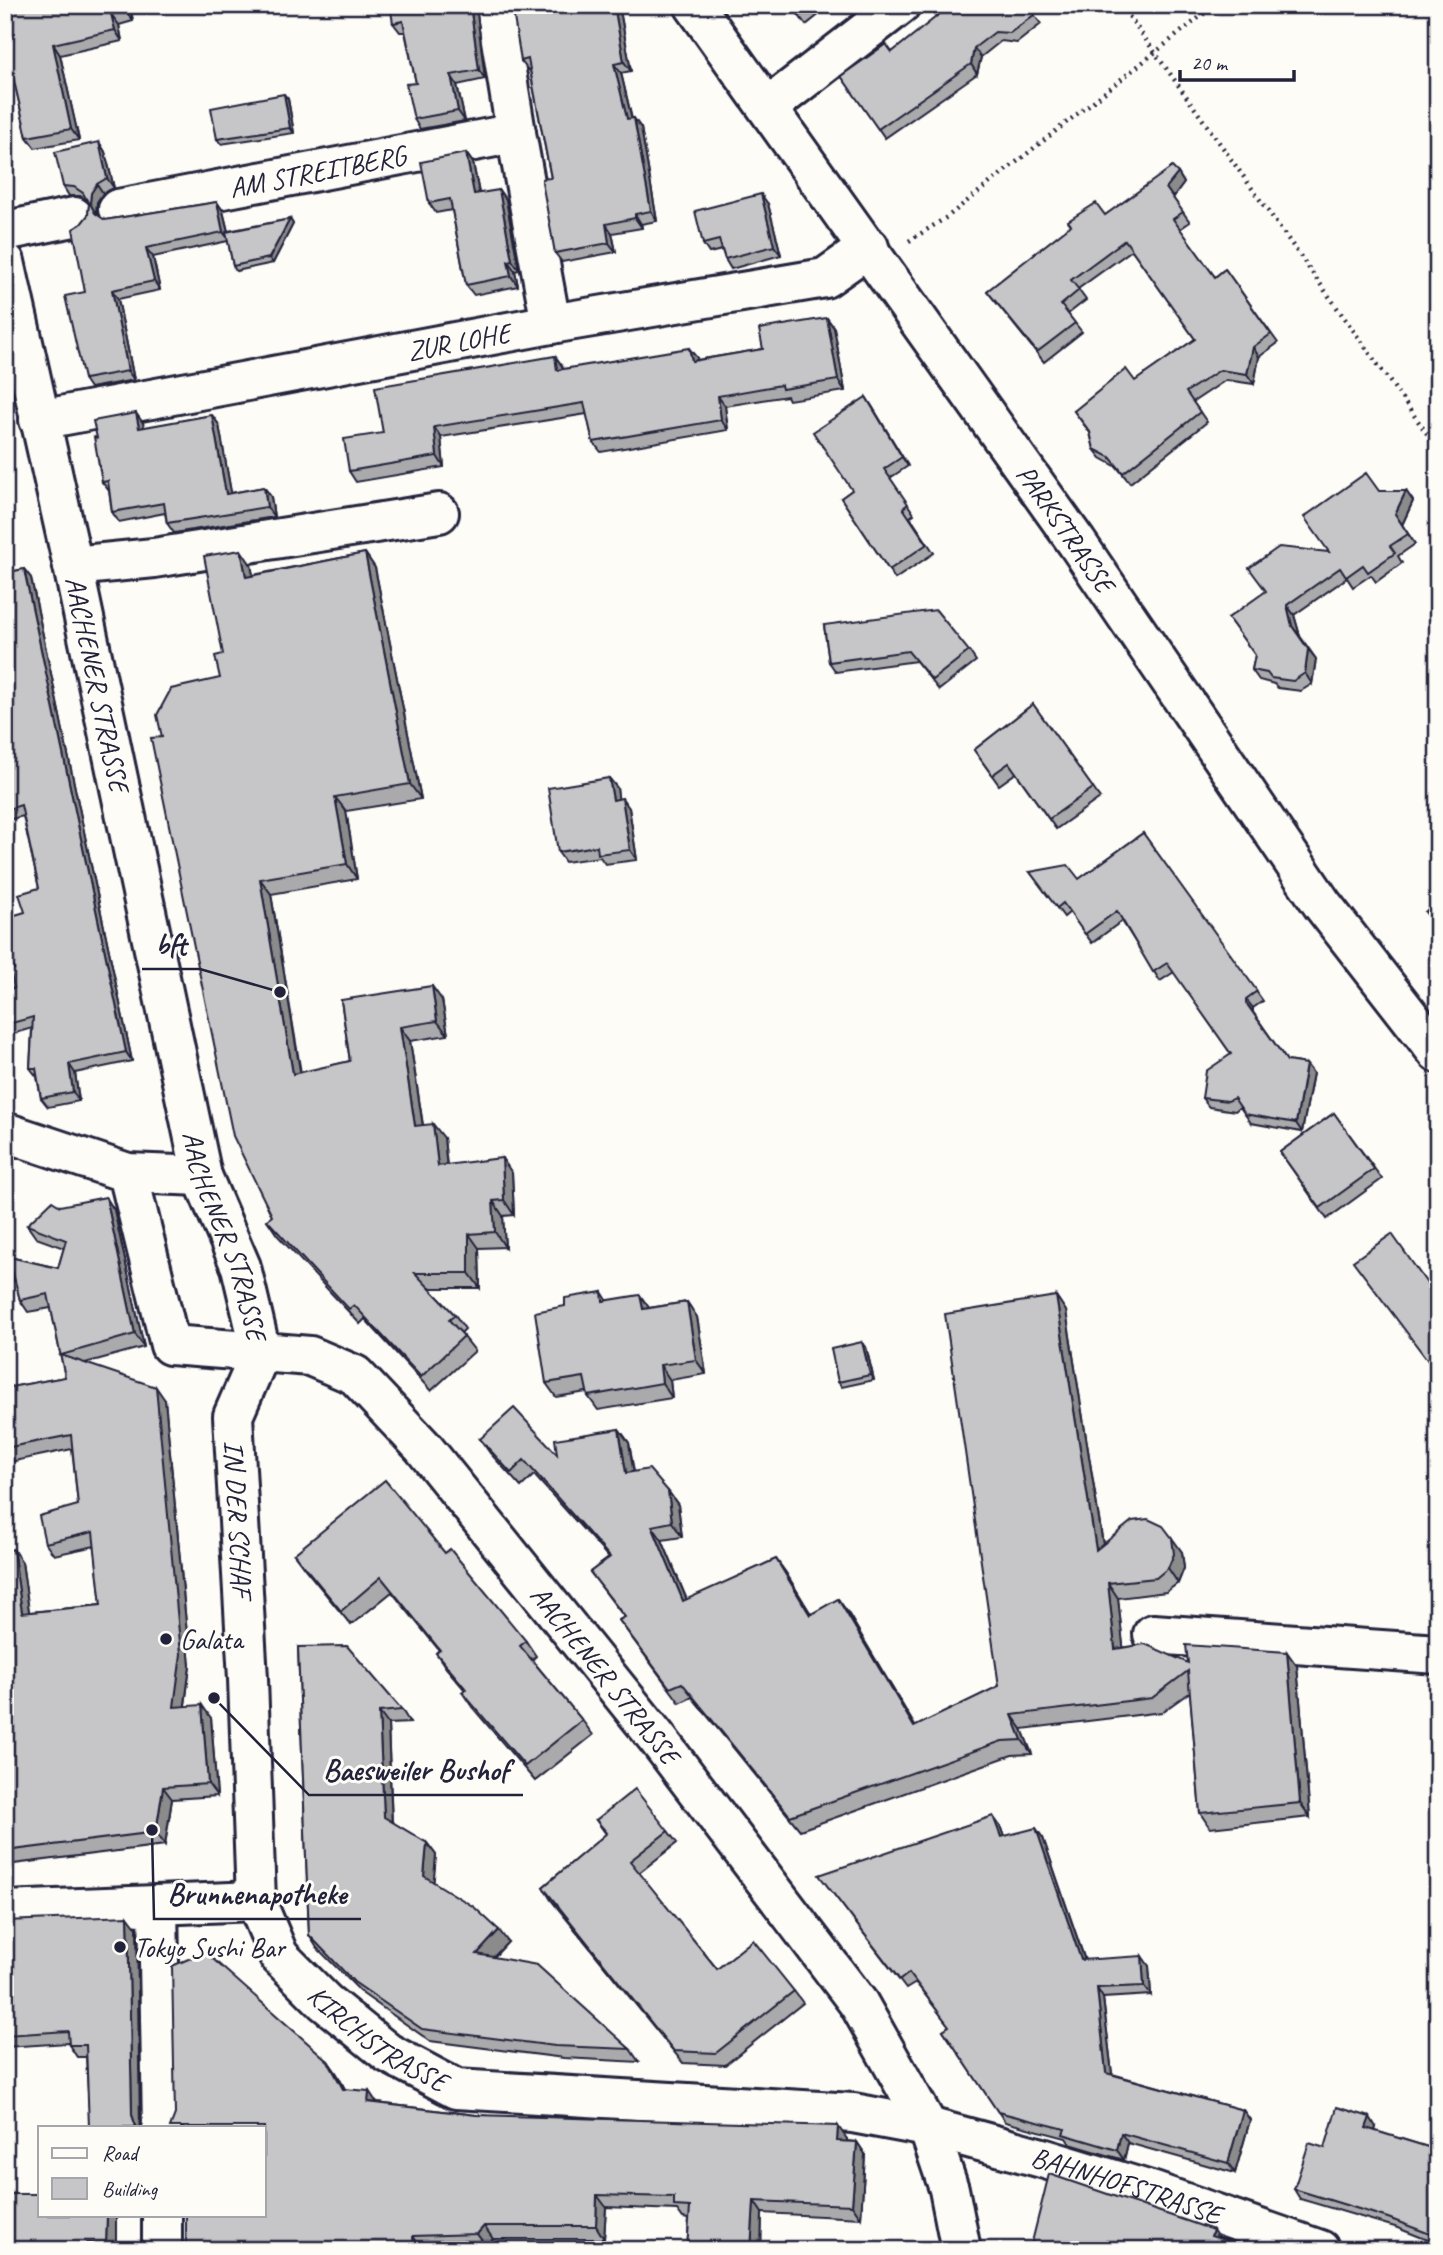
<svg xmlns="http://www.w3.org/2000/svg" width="1443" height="2255" font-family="Caveat,sans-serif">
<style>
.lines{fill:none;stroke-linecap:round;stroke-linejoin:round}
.minor-casing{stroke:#22223b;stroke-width:44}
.major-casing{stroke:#22223b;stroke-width:44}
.path{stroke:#22223b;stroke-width:4.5;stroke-dasharray:2 5;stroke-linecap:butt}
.minor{stroke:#fdfcf7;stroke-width:38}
.major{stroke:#fdfcf7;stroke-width:38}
.wall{fill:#aaaaac;stroke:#22223b;stroke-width:2}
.shaded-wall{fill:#8b8b8c;stroke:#22223b;stroke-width:2}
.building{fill:#c6c6c8;stroke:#22223b;stroke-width:2}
.poi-dot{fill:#22223b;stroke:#fdfcf7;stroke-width:2.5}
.labels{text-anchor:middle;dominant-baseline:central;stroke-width:6;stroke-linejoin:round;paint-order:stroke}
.street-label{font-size:28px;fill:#22223b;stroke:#fdfcf7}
.poi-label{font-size:28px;fill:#22223b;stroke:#fdfcf7;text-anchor:start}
.leader{fill:none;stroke:#22223b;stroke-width:2.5}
.callout-dot{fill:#22223b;stroke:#fdfcf7;stroke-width:2.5}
.callout-label{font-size:30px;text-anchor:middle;font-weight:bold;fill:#22223b;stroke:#fdfcf7;stroke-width:6;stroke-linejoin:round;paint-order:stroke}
</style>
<rect width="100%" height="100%" fill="#fdfcf7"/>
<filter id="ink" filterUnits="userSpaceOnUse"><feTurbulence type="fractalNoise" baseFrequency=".0143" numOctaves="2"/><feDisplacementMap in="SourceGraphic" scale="14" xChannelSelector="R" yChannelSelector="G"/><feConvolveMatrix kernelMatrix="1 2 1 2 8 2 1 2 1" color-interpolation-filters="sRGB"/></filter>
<g filter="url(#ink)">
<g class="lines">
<defs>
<g id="minor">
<path id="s1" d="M694,5l383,538 245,361 116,149"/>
<path d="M496,9l20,124"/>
<path d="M768,107l132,-102"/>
<path id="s2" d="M118,209l398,-76 35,191"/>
<path d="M5,231l69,-14"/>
<path id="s3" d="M39,420l512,-96 274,-46 44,-31"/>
<path d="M73,566l81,-8 285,-45"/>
<path d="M5,1132l123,41 74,3"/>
<path id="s4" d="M128,1173l42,172 91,7 -28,64 15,263 8,222 23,55 46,46 63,51 68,36 397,24 75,14 114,31 112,34 166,58"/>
<path d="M1153,1634l285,20"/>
<path d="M158,1906l4,221"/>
<path d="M5,1911l251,-10"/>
<path d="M162,2250v-35"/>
</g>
<g id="major">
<path id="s5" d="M5,262l68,304 129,610 39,91 20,85 49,4 45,19 68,72 234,291 202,266 69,123 21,62 12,61"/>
</g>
</defs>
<use href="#minor" class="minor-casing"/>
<use href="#major" class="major-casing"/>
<g class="path">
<path d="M1121,5l317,444"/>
<path d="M909,241l38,-24 268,-212"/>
</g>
<use href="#minor" class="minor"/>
<use href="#major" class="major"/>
</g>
<g class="wall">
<path d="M130,5l3,16 -14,4 3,16 -62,14 19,85 -44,8 -8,-11 -22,-95z"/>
<path d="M476,5l9,74 -28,6 8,36 -45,8 -6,-10 2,-36 -11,-51h-5l-7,-9z"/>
<path d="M619,5l12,66 -10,2 11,46 9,9 16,93 -16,3 1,4 -30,5 4,19 -54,10 -7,-9 -4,-75 -21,-108h-2l-7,-9z"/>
<path d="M791,5h40l-25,20z"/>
<path d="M1027,5l14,19 -24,19 -16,-2 -20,16 -4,17 -92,64 -44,-62 51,-24z"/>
<path d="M288,99l6,34 -73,11 -4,-5z"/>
<path d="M99,142l6,10 9,36 -11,5 -6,9 -1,10 2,4 7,4 112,-18 6,9 5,20 62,-12 3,5 -20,39 -37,8 -3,-5 -5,-25 -75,16 7,33 -42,9 16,81 -44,8 -6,-9 1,-87 -4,-68 7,-9 1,-11 -2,-4 -7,-4h-11l-6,-10z"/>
<path d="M466,153l7,10 6,30 27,7 13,70 -4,1 3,15 -44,9 -8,-10 -14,-75 -16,3 -7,-10z"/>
<path d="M1178,173l6,10 -11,15 17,24 -10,7 35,48 10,-8 53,74 -19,14 -5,27 -28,-4 -33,22 14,20 -77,61 -13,-16 -16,-9 -7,-9 -4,-16 -16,-22 61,-30 60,-42 -63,-89 -54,39 8,11 -18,14 14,18 -38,30 -57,-71 118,-76z"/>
<path d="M768,204l13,51 -50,14 -6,-10 -3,-9 -13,3 -6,-9z"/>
<path d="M827,318l7,10 11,63 -56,9 -2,-4 -62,10 3,24 -127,22 -8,-10 -6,-28 -146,23 3,30 -88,15 -7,-11 34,-38 172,-77 7,10 1,3 134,-11v2l66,-11z"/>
<path d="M866,397l42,69 -18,12 24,36 -4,3 24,36 -39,26 -54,-81 11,-8z"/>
<path d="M212,415l7,10 12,68 33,-6 7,10 3,20 -100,16 -7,-10 -2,-10 -46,9 -7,-10 -3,-21 -7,-9 41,-59 1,5z"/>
<path d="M1379,491h27l7,10 -11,24 13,19 -17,12 4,7 -26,19 -5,-7 -18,12 -6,-9 -53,37 6,21 16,23 -4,25 -11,7 -23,-3 -4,-4 -15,-4 -7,-10 3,-15 -27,-37 101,-66z"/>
<path d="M365,553l10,15 46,231 -75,12 11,68 -86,15 30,179 49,-12 -9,-61h101l6,35 -38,6 13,84 21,13 3,27 65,8 2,42 -11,1 2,31 -26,1 1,40h-51l26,27 10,14 -4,4 14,18 -44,40 -66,-72 -5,5 -83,-89 -10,-15 5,-4 -110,-479 58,-59 3,-24 28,-89 2,10z"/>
<path d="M24,569l7,9 101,483 -57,12 4,28 -31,6 -7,-9 -4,-21 -7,-9 2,-40 -27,8v-46l9,-2v-19l11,-57 14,-24 -16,-72 -18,5v-248z"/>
<path d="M824,625l145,26 7,10 -37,29 -23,-29 -80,11 -7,-10z"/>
<path d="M1033,704l67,94 -44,31 -40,-56 -17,12 -25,-35z"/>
<path d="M609,778l8,10 1,11 11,9 8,52 -32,4 -5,-7 -35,5 -7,-10z"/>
<path d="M1143,833l120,168 -10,7v4l34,49 19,3 7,9 -11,59 -51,-9 -11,-16 -5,4 -26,-4 -7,-9 29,-44 -57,-82 -14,9 -38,-60 -30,22 -22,-31 -6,5 -34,-45 49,7z"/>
<path d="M1334,1113l48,66 -55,40 -47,-67z"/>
<path d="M60,1206l54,4 30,137 -59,16 80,37 25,266 -5,40 26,12 6,78 -45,3 -7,46 -160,20v-314l17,11 7,50 72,-7 -6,-59 -41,9 -9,-12 33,-38 -6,-56 -67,14v-75l60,-11 -14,-69 -23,4 -8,-12 -5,-20 -10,3v-27l53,12 6,-20 -28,-10 -9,-13z"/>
<path d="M602,1292l5,8 42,8 38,-6 10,15 9,57 -36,6 2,18 -74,12 -10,-14 -1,-4 -31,5 -10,-14 19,-77z"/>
<path d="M1056,1296l10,15 37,233 79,8 2,16 -6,15 -12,9 -48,6 5,49 65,16 109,3 13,151 -100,11 -10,-15 -10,-121 -28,20 -140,17 10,25 -20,1 -212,75 -108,-133 -12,6 -51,-69 -10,-14 5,-3 -34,-45 19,-14 -75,-83 -13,12 -31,-34 -10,-14 77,15 62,-25 10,14 5,29 34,19 10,14 4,32 -20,3 25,60 89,-41 10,14 25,41 27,-15 10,14 67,114 84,-41z"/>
<path d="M862,1342l4,5 8,33 -32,7 -4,-5z"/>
<path d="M445,1553l81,88 10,15 -4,4 50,60 11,15 -58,46 -63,-74 -10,-15 3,-2 -19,-22 -10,-15 3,-3 -47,-58 -41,33 -46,-56 -11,-15z"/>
<path d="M298,1647l104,63 8,13 -22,1 4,98 35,21 9,12 -3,27 75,60 -14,15 136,92 9,13 -75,-4 -134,-17 -67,-47 -46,-46 -8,-13z"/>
<path d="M596,1820l72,11 9,12 -38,30 78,96 77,22 9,12 -78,62 -42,-2 -132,-163 -8,-13 63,-53z"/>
<path d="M1000,1826l4,10 39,2 42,122 64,6 2,29 -48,3 9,76 131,36 7,10 -15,53 -107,-30 -4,17 -54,-16 -4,-6 -61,-16 -62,-92 6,-4 -33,-43 -10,6 -80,-105z"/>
<path d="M5,1921l132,7 3,199h-50l-4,-70h-9l-8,-12 -1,-2 -63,4z"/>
<path d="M328,2061l9,13 8,15 32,14 99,12 371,24v2l10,1 8,12 -4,64 -99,-5 -1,37h-74l2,-31 -6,-1 -6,-8 -71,-3 -2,32h-111l-7,7 -64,3v1h-234l-2,-3z"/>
<path d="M1376,2127l-1,4 56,17 7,-12v108l-43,-17 -95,-28 -6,-10 31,-41z"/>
<path d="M40,2215h76v35h-111z"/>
</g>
<g class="shaded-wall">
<path d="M125,5h5l3,16 -7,-10z"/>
<path d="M470,5h6l9,74 -6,-9z"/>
<path d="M614,5h5l12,66 -7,-9z"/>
<path d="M111,14l8,11 3,16 -7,-11z"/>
<path d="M53,44l7,11 19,85 -8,-11z"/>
<path d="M974,48l7,9 -4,17 -6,-10z"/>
<path d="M614,64l7,9 13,56 -7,-10z"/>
<path d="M451,75l6,10 8,36 -7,-10z"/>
<path d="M284,94l4,5 6,34 -4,-5z"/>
<path d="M634,118l7,10 16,93 -6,-10z"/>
<path d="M99,142l6,10 9,36 -7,-10z"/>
<path d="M466,153l7,10 8,41 -7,-10z"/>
<path d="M1178,173l6,10 -11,15 -7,-10z"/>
<path d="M97,184l6,9 -6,9 -1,10 5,11 -6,-10 -5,-10 1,-10z"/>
<path d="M499,190l7,10 13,70 -7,-10z"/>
<path d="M761,194l7,10 13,51 -7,-9z"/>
<path d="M217,202l6,9 7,30 -7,-9z"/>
<path d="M635,214l6,10 1,4 -7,-10z"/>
<path d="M290,219l3,5 -20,39 -4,-5z"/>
<path d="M606,224l6,9 4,19 -7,-9z"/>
<path d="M146,248l7,9 7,33 -6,-9z"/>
<path d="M508,261l7,10 3,15 -7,-10z"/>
<path d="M112,290l6,9 16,81 -6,-9z"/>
<path d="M827,318l7,10 11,63 -7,-11z"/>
<path d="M1253,347l6,10 -5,27 -7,-10z"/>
<path d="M689,348l8,10 2,13 -7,-10z"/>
<path d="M555,356l7,10 3,14 -8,-10z"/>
<path d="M718,396l7,10 3,24 -7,-10z"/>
<path d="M866,397l6,9 36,60 -6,-9z"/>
<path d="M136,413l7,10 3,15 -7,-10z"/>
<path d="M212,415l7,10 14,78 -7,-9z"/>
<path d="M434,427l7,10 3,30 -7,-11z"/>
<path d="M264,487l7,10 3,20 -7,-10z"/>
<path d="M1406,491l7,10 -11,24 13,19 -20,-30z"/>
<path d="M241,550l10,15 5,27 -10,-15z"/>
<path d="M365,553l10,15 46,231 -11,-15z"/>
<path d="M24,569l7,9 101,483 -6,-9z"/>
<path d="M1287,605l7,10 6,21 -8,-10z"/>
<path d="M1308,649l8,10 -4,25 -7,-11z"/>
<path d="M609,778l8,10 3,22 -7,-10z"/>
<path d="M335,797l11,14 11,68 -10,-15z"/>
<path d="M622,798l7,10 8,52 -7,-10z"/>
<path d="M260,879l11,15 32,195 -10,-15z"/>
<path d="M432,986l10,14 6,35 -11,-14z"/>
<path d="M1246,999l7,9v4l-7,-9z"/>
<path d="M400,1027l10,14 15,99 -10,-14z"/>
<path d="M69,1064l6,9 4,28 -6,-9z"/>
<path d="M1306,1064l7,9 -11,59 -6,-9z"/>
<path d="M433,1124l11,14 4,43 -10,-15z"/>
<path d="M502,1158l10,15 2,42 -10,-15z"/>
<path d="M106,1197l8,13 30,137 -9,-13z"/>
<path d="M493,1201l10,15 2,31 -10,-15z"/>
<path d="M469,1234l10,14 1,40 -11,-15z"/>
<path d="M640,1295l10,14h-7z"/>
<path d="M1056,1296l10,15 40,253 -10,-14z"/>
<path d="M687,1302l10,15 9,57 -10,-14z"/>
<path d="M862,1342l4,5 8,33 -4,-5z"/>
<path d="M660,1365l10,15 2,18 -10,-15z"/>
<path d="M156,1387l9,13 25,266 -7,53 -9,-12z"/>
<path d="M619,1429l10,14 7,45 -10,-15z"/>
<path d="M668,1491l10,14 4,32 -10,-15z"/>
<path d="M652,1526l10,14 31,75 -10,-14z"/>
<path d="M1172,1538l10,14 2,16 -6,15 -10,-15z"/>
<path d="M13,1549l9,13 9,63 -9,-12z"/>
<path d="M776,1559l10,14 34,56 -10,-14z"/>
<path d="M1108,1583l10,15 7,65 -10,-14z"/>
<path d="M838,1599l10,14 76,128 -10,-14z"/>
<path d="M1287,1652l10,14 13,151 -10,-14z"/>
<path d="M202,1705l9,13 6,78 -9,-12z"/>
<path d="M379,1712l9,12 4,105 -8,-12z"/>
<path d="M1012,1715l10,14 10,25 -10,-14z"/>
<path d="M163,1787l9,12 -7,46 -9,-13z"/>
<path d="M993,1816l7,10 8,21 -7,-10z"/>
<path d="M1036,1828l7,10 45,132 -7,-10z"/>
<path d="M427,1843l9,12 -3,33 -9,-12z"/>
<path d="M128,1916l9,12 3,199h-4l-4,-12z"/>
<path d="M499,1930l9,12 -23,24 -8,-12z"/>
<path d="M1142,1956l7,10 2,29 -7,-9z"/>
<path d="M1097,1988l6,10 10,84 -7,-9z"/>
<path d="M328,2061l9,13 14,27 -8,-12z"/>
<path d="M369,2091l8,12 -9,-1z"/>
<path d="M1243,2110l7,10 -15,53 -7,-10z"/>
<path d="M1370,2117l6,10 -4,11 -6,-10z"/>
<path d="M838,2126l9,13 -1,14 -9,-12z"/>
<path d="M1121,2133l7,10 -4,17 -7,-10z"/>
<path d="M857,2142l8,12 -4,64 -9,-13z"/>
<path d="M597,2195l9,12 -2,32 -8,-13z"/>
<path d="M754,2201l8,12 -1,37h-10z"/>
<path d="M107,2215h9v35h-5l-5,-7z"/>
<path d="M484,2226l9,13 -7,7 -9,-12z"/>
<path d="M1213,2230l8,12 -10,-6z"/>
<path d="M413,2236l9,13v1h-8z"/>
<path d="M1228,2241l6,9h-9z"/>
</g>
<g class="building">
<path d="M5,5h120l1,6 -15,3 4,16 -62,14 18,85 -44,8 -22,-95z"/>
<path d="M390,5h80l9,65 -28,5 7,36 -44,8 -8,-35 10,-1 -13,-62 -10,2z"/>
<path d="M512,5h102l10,57 -10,2 13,55 7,-1 17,93 -16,3v4l-29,6 3,19 -54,10 -13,-71v-3l9,-1 -23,-119 -7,2z"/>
<path d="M792,5h20l-12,10z"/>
<path d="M951,5h76l8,9 -25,19 -15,-1 -21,16 -3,16 -93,65 -37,-53 45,-32 6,8z"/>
<path d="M284,94l6,34 -73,11 -6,-31z"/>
<path d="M99,142l8,36 -10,6 -6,9 -1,10 5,10 10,7 112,-18 6,30 -77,16 8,33 -42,9 16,81 -44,8 -19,-83 20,-4 -12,-63 8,-5 7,-9 1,-11 -6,-11 -9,-6 -11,-1 -8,-34z"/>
<path d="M466,153l8,41 25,-4 13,70 -4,1 3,15 -45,9 -16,-86 -21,4 -8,-41z"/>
<path d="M1172,167l6,6 -12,15 17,24 -10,7 42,58 10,-8 46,65 -18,13 -6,27 -27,-4 -34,22 14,20 -77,61 -13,-16 -16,-8 -4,-17 -16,-21 52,-42 9,12 60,-42 -70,-99 -54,40 8,10 -18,15 14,18 -38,29 -50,-61 84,-66 -3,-4 28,-18 9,12z"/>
<path d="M761,194l13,52 -49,13 -6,-19 -16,4 -8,-33z"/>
<path d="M290,219l-21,39 -36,8 -7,-34z"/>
<path d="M827,318l11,62 -56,9 -1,-4 -63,11 3,24 -128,22 -9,-39 -150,24 3,29 -88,15 -5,-32 39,-6 -8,-46 180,-31 2,14 132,-22 3,13 71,-12 -4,-20z"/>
<path d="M866,397l36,60 -18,12 24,35 -5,4 24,36 -38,26 -48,-72 11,-8 -39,-58z"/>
<path d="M136,413l3,15 73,-13 14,79 38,-7 3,20 -100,16 -3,-20 -52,9 -4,-31 -6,1 -8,-45 3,1 -4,-17z"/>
<path d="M1366,473l13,18h27l-11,23 13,20 -18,12 5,7 -27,19 -5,-7 -17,12 -6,-9 -53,37 5,21 16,23 -3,24 -12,8 -22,-3 -4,-5 -15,-3 3,-15 -27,-37 38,-27 -17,-23 30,-21 50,5 -25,-35z"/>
<path d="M241,550l5,27 119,-24 45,231 -75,13 12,67 -87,15 33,195 57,-13 -9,-61 91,-14 5,35 -37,6 15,99 18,-2 5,42 64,-8 2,42 -11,1 2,31 -26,2v39h-54l40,42 -6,5 15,16 -43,41 -67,-72 -5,4 -82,-89 5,-4 -39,-80 -82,-398 11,-1 -5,-22 14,-26 49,-11 -5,-22 8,-2 -19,-98z"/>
<path d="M24,569l102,483 -57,12 4,28 -32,6 -5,-30h-6l3,-51 -28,8v-35l9,-2 -4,-18 4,-1 -9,-31v-20l20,-6 -6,-18 20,-6 -18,-83 -16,5v-237z"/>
<path d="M936,610l33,41 -37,29 -24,-29 -79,11 -5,-37z"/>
<path d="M1033,704l60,84 -44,31 -40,-56 -17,12 -18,-25z"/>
<path d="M609,778l4,22 9,-2 8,52 -32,4 -1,-8 -39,6 -10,-64z"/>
<path d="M1143,833l114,158 -11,8v4l41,58 19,3 -10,59 -51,-9 -11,-16 -6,3 -26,-3 4,-27 25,-17 -64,-91 -14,9 -36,-61 -32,23 -22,-31 -6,5 -27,-36 38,-7 11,14z"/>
<path d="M1438,901v27l-13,-16z"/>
<path d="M1334,1113l40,56 -54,39 -40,-56z"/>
<path d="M106,1197l29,137 -74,21 95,32 25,267 -7,53 28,-2 6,79 -45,3 -7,45 -151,19v-300l8,-2 9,64 79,-8 -8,-73 -48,11 -6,-27 39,-11 -7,-70 -66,13v-60l60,-11 -17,-83 -28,6 -9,-34 -6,2v-12l53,12 8,-28 -39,-15 25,-24 8,5z"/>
<path d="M1392,1234l46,65v75l-85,-113z"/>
<path d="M602,1292l1,9 37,-6 3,14 44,-7 9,58 -36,5 2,18 -74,13 -4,-19 -38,6 -11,-71 30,-6v-8z"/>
<path d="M1056,1296l40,254 36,-29 16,-2 15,7 9,12 2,16 -6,14 -12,10 -48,5 7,66 30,-5 43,19 -2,-18 101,7 13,151 -100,10 -12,-142 -36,27 -140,17 10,25 -20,1 -212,75 -108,-133 -12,5 -51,-68 6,-3 -35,-45 20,-15 -86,-97 -13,13 -31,-34 34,-31 43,46 -2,-15 64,-10 7,44 23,-4 19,22 4,31 -20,4 31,75 93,-42 34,56 28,-16 76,128 85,-41 -54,-372z"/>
<path d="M862,1342l8,33 -32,7 -7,-33z"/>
<path d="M385,1480l60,73 5,-4 76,92 -6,5 62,74 -57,46 -63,-74 4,-3 -30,-36 4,-3 -59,-73 -40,34 -47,-57z"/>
<path d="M347,1646l55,64 -23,2 5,105 43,26 -3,33 50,31 25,23 -22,24 60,11 93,84 -75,-3 -133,-17 -68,-47 -45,-47 -11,-288z"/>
<path d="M635,1789l33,42 -38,30 20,25 67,83 36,-29 41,51 -78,62 -42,-2 -131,-164 64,-54 -11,-13z"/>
<path d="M993,1816l8,21 35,-9 45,132 61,-4 2,30 -47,2 9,85 137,37 -15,53 -107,-30 -4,17 -54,-16 2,-5 -67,-17 -55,-82 6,-4 -40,-53 -9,7 -81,-105z"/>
<path d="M128,1916l4,199 4,12h-47l-3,-82h-17l-1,-14 -63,4v-114z"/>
<path d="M205,1952l123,109 15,28 26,2 -1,11 108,13 362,11 -1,15 20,1 -5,63 -98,-4 -3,49h-64l3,-43 -16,-1v-9l-77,-2 -1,31h-112l-7,8 -64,2 1,14h-106l-122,-3v-32h78v-88h-94l5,-13 -3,-148z"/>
<path d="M1337,2107l33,10 -4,11 65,20 5,-13 2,1v101l-50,-19 -94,-29 15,-46 16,5z"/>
<path d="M40,2142v73h67l-1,28h-19v7h-82v-56h34z"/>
<path d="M1049,2174l164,56 -2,6 17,5 -3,9h-195z"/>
</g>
</g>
<g class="poi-dot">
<circle cx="166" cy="1639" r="7"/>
<circle cx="120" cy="1947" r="7"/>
</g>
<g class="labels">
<g class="street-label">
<text stroke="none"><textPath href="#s2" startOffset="203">AM STREITBERG</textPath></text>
<text stroke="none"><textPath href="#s3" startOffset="427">ZUR LOHE</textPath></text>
<text stroke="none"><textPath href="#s1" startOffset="642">PARKSTRASSE</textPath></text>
<text stroke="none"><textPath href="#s5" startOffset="432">AACHENER STRASSE</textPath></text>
<text stroke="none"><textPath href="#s5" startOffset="999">AACHENER STRASSE</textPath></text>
<text stroke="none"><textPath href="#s4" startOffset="441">IN DER SCHAF</textPath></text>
<text stroke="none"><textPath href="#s5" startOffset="1610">AACHENER STRASSE</textPath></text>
<text stroke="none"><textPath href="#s4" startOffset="1013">KIRCHSTRASSE</textPath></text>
<text stroke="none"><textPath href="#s4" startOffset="1787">BAHNHOFSTRASSE</textPath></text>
</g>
<g class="poi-label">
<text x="180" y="1639">Galata</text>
<text x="134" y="1947">Tokyo Sushi Bar</text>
</g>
</g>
<path class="leader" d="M280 992L200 969H142M214 1698L309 1795H523M152 1830L154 1919H361"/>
<g class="callout-dot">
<circle cx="280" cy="992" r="7"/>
<circle cx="214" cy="1698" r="7"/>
<circle cx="152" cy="1830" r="7"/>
</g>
<g class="callout-label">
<text x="171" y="954">bft</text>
<text x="416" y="1780">Baesweiler Bushof</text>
<text x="257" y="1904">Brunnenapotheke</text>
</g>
<rect width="1443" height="2255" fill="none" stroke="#fdfcf7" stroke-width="28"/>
<rect x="14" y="14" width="1415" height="2227" fill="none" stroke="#22223b" stroke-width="2.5" filter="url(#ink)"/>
<rect x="38" y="2126" width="228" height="91" fill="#fdfcf7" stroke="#a5a5ac" stroke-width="2"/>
<rect x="52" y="2148" width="35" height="10" fill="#fdfcf7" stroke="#a5a5ac" stroke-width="2"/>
<text x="102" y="2160" font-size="21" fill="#22223b">Road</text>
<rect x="52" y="2178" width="35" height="21" fill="#c6c6c8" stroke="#a5a5ac" stroke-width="2"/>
<text x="102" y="2196" font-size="21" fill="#22223b">Building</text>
<path d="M1180 70v10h114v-10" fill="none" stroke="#22223b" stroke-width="3.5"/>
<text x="1191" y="70" font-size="21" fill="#22223b" stroke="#fdfcf7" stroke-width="5" paint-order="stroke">20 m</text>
</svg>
